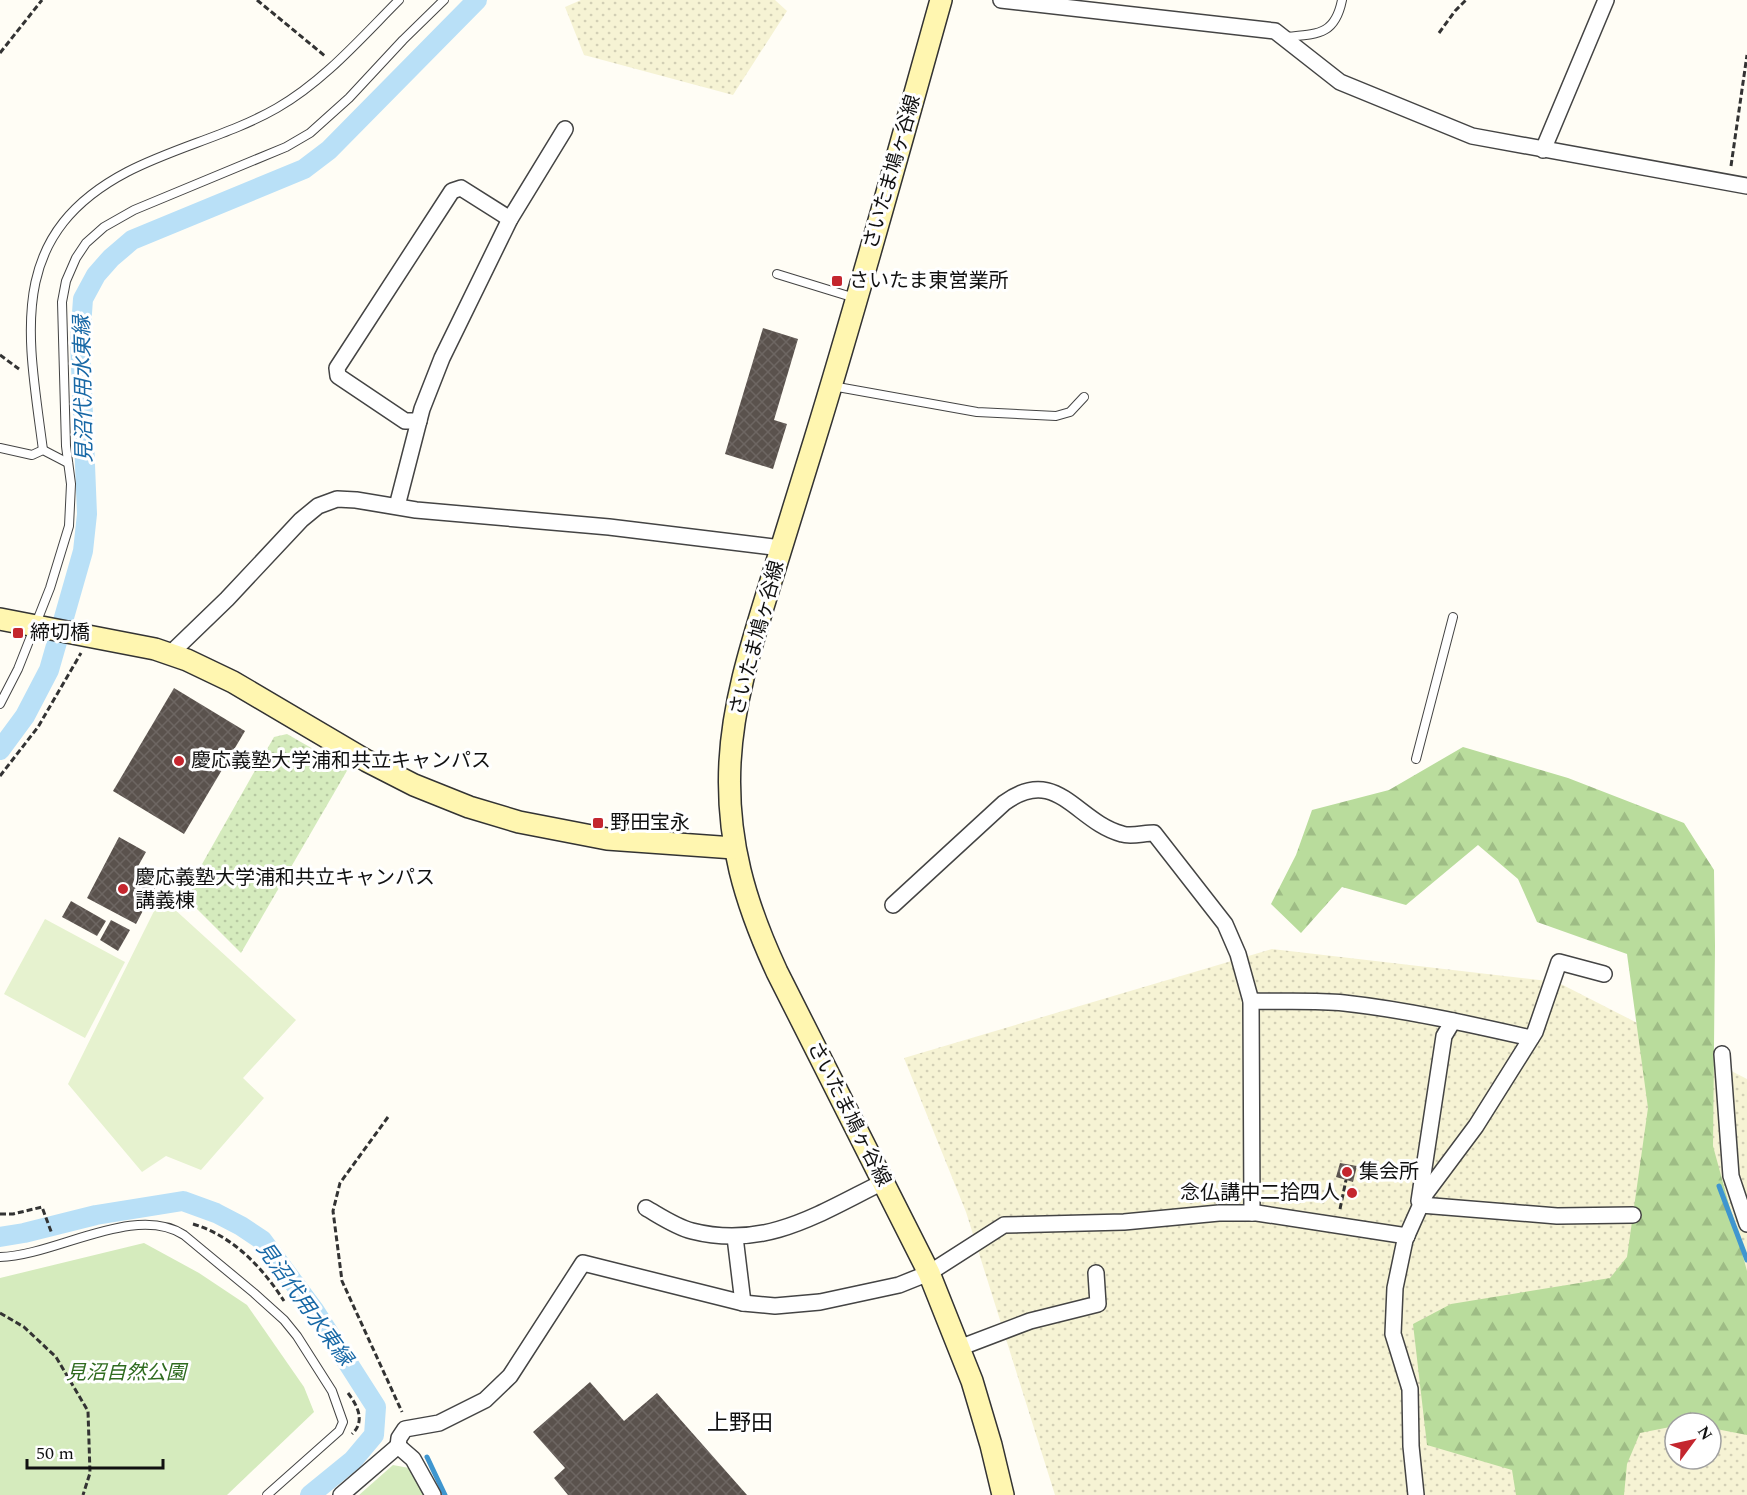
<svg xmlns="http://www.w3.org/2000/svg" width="1747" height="1495" font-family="Spectral,'Noto Sans JP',serif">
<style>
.farmland{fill:url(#farmland-dots);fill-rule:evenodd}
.grass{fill:url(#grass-dots)}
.forest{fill:url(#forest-firs)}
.park{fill:#d5ebbd}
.pitch{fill:#e6f2cf}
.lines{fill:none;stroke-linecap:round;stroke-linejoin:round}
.stream{stroke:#3f96cf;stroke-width:5}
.canal{stroke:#b9e0f7;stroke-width:20}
.building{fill:url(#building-cross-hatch)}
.lane-casing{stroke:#444;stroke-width:10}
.street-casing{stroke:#444;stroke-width:18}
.secondary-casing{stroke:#333;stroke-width:24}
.path{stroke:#333;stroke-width:3;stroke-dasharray:6 3;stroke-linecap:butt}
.lane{stroke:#fff;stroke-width:8}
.street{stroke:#fff;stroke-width:15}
.secondary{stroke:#fff6b0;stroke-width:21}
.poi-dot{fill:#c4262e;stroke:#fff;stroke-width:2}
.labels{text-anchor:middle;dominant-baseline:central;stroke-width:6;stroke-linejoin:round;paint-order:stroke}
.street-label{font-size:20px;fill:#111;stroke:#fff}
.poi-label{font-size:20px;fill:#111;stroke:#fff;text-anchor:start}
.park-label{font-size:20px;font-style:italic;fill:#2f6b1f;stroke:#fff}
.water-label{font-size:21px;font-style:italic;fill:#1768a6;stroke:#fff}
.quarter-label{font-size:22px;fill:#111;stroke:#fff}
</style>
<defs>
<pattern id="farmland-dots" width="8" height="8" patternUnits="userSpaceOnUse" patternTransform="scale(1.5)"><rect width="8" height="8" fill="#f6f3d4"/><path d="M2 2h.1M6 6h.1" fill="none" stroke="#d2cfb5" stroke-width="1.8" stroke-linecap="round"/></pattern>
<pattern id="grass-dots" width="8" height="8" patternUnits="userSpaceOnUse" patternTransform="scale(1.5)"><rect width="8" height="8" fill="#d5ebbd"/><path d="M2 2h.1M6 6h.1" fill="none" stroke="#b6c8a1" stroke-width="1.8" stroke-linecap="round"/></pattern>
<pattern id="forest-firs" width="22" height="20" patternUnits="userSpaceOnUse" patternTransform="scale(1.5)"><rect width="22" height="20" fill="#b9dc9c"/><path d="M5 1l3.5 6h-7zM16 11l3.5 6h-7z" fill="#9ebc85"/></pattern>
<pattern id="building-cross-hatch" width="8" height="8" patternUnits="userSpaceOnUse" patternTransform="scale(1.5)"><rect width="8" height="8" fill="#5a524d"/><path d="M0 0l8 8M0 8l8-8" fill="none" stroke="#6d6662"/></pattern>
</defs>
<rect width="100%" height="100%" fill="#fffdf5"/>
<g class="farmland">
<path d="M581,0h194l12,11 -54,84 -149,-40 -19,-48z"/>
<path d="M1272,949l285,33 190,97v416h-692l-89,-283 -62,-154zM1675,1423h36v36h-36z"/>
</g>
<path class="grass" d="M287,734l61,35 -107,184 -57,-57 90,-159z"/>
<path class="forest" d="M1463,747l105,31 116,45 30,47 1,76 -2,200 34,125v164l-36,-7v-5h-36v3l-35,7 -13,31 -3,31h-108l-4,-25 -85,-25 -14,-121 38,-20 159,-26 17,-21 21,-149 -21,-154 -90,-32 -19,-43 -40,-34 -72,60 -64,-18 -41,46 -30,-29 25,-49 16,-45 77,-20z"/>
<g class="park">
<path d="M144,1243l55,30 48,32 57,82 10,25 -87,83h-227v-217z"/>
<path d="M393,1465l16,3 15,27h-65z"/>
</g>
<g class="pitch">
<path d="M161,897l135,123 -53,58 21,20 -63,72 -35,-14 -24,16 -74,-88z"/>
<path d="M45,919l80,43 -40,76 -81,-44z"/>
</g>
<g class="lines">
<g class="stream">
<path d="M1719,1186l28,74"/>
<path d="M427,1457l18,38"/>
</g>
<g class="canal">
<path d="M0,750l25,-34 24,-46 34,-119 4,-37 -7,-173 3,-42 13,-24 15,-17 21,-18 172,-71 25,-19 148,-150"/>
<path d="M0,1237l24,-4 72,-18 87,-14 33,12 25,13 21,14 52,70 62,97 -2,28 -21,25 -43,35"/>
</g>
</g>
<g class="building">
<path d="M763,328l35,11 -24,81 13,4 -14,45 -48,-15z"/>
<path d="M174,688l71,43 -61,103 -71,-43z"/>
<path d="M119,837l27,15 -9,16 22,12 -23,44 -49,-26z"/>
<path d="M71,901l35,20 -9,15 -35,-19z"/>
<path d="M111,920l19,10 -12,21 -18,-11z"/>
<path d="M1340,1163l17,3 -4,16 -17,-5z"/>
<path d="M590,1382l34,39 33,-28 90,102h-179l-14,-17 11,-10 -32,-36z"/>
</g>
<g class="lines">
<defs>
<g id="lane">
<path d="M1286,37c32,-3 49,-2 56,-37"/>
<path d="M777,274l78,24"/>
<path d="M832,386l145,26 79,4 14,-4 14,-15"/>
<path d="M0,448l32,7 11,-5 25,13"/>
<path d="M43,450c-15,-115 -38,-214 84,-278 48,-25 103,-37 150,-64 47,-27 84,-70 122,-108"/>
<path d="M0,704l18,-35 32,-81 19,-62 2,-42 -5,-38 -4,-144 4,-21 10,-23 10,-15 18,-16 30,-17 152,-63 24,-14 39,-35 54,-58 41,-40"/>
<path d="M1416,759l37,-142"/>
<path d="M0,1257c55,-1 135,-54 184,-22l70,58 30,27 13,16 35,55 11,31 -4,9 -72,64"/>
</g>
<g id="street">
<path d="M1001,0l274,31 65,51 132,54 275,50"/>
<path d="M1543,150l63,-150"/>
<path d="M419,421h-14l-67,-45 -1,-8 115,-177 9,-3 49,31"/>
<path d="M397,506l25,-97 20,-51 68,-139 55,-90"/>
<path d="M170,654l57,-55 74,-79 17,-14 19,-7 19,1 60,10 193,17 172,21"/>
<path d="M893,905l111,-102c53,-39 72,19 118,31 9,3 22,-1 32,-1l71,91 13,30 13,47 1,212"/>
<path d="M1251,1001c31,1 63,-1 93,2 63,7 125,21 187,35"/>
<path d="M1722,1054l9,122 16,48"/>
<path d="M1419,1201l25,-165 9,-15"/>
<path d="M1421,1205l136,11 76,-1"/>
<path d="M646,1208c14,8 30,19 46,23 74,19 128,-18 191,-49"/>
<path d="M735,1237l8,66"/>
<path d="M959,1348l71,-27 68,-17 -2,-31"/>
<path d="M398,1446l1,-8 6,-9 34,-6 46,-23 25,-24 73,-113 160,40 32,3 45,-4 79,-17 30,-12 75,-48 120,-3 95,-9h38l150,23"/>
<path d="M341,1495l57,-49 15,13 20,36"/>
<path d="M1416,1495l-5,-49 -1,-57 -17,-55 2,-46 10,-48 21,-47 50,-67 59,-94 24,-70 45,12"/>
</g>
<g id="secondary">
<path d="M941,0c-41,146 -81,293 -126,439 -16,52 -32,103 -48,155 -17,55 -34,110 -37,168 -4,78 15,141 47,210l152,301 43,108 19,64 12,50"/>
<path d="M0,619l155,30 32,11 46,22 134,79 47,24 55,22 50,15 88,17 127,9"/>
</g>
</defs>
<use href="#lane" class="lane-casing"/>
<use href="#street" class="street-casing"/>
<use href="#secondary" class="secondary-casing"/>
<g class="path">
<path d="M257,0l68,56"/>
<path d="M1439,33l16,-22 11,-11"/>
<path d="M0,53l42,-53"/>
<path d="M1731,166l16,-111"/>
<path d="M0,355l19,14"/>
<path d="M0,776l38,-49 43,-74"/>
<path d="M388,1117l-48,66 -7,28 9,70 60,131"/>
<path d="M1340,1209l6,-29"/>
<path d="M0,1214h13l29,-7 10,27"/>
<path d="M193,1224c40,12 69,43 91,77"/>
<path d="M0,1313l24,14 32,30 32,54 2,62 -7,22"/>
<path d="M348,1393c9,12 18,28 4,41"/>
</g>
<use href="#lane" class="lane"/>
<use href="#street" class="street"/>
<use href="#secondary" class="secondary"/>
</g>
<g class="poi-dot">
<rect x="831" y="275" width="12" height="12" rx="3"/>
<rect x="12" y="627" width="12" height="12" rx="3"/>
<circle cx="179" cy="761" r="6"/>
<rect x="592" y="817" width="12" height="12" rx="3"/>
<circle cx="123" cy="889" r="6"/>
<circle cx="1347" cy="1172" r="6"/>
<circle cx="1352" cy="1193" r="6"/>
</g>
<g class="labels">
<g class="street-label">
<text transform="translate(892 172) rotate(-74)">さいたま鳩ヶ谷線</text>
<text transform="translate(757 638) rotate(-75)">さいたま鳩ヶ谷線</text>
<text transform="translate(849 1114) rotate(63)">さいたま鳩ヶ谷線</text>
</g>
<g class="poi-label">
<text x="849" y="281">さいたま東営業所</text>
<text x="30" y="633">締切橋</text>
<text x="191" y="761">慶応義塾大学浦和共立キャンパス</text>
<text x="610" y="823">野田宝永</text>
<text x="135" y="878">慶応義塾大学浦和共立キャンパス<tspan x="135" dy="23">講義棟</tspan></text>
<text x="1359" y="1172">集会所</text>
<text x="1340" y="1193" text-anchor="end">念仏講中二拾四人</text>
</g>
<g class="park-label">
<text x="126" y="1373">見沼自然公園</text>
</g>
<g class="water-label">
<text transform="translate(84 389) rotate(-91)">見沼代用水東縁</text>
<text transform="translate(304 1304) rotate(54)">見沼代用水東縁</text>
</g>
<g class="quarter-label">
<text x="740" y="1423">上野田</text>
</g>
</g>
<g transform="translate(1693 1441) rotate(57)"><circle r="28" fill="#ffffff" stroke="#a0a0a0" stroke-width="1.5"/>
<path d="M0-4.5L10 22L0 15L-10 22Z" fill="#c4262e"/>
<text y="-9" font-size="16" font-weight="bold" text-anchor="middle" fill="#111111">N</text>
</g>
<path d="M27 1459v9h136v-9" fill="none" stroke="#111111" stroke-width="3"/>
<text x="36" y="1459" font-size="18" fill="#111111" stroke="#ffffff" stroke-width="4.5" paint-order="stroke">50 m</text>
</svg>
